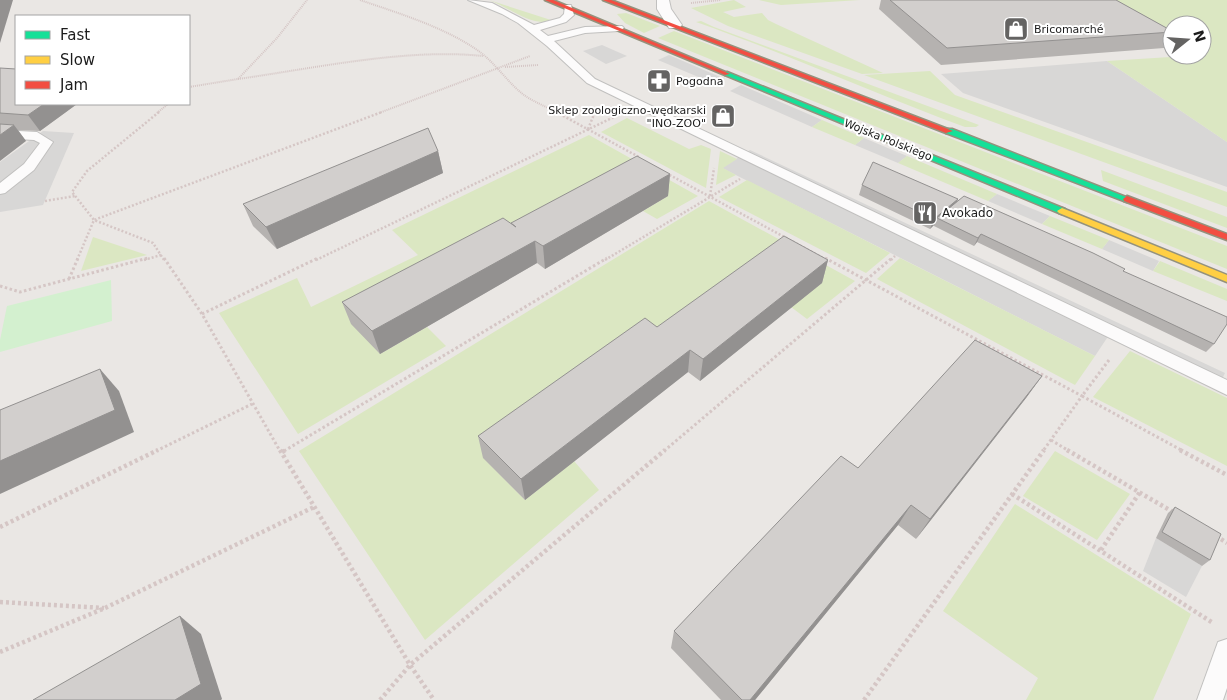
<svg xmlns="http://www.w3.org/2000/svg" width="1227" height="700" font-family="'DejaVu Sans',sans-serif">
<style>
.religious{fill:#d8d7d6}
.grass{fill:#dbe7c2}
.park{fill:#d3f0cf}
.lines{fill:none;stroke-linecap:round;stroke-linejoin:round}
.lane-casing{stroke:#c1c0bf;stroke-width:2}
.street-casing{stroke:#c1c0bf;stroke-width:2}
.fast-casing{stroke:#94927d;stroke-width:3}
.slow-casing{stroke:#94927d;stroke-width:3}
.jam-casing{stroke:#94927d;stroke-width:3}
.path-far3{stroke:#d5c6c5;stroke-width:2;stroke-dasharray:1 1;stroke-linecap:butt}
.path-far2{stroke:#d5c6c5;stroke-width:2.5;stroke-dasharray:2 2;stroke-linecap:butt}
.path-far1{stroke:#d5c6c5;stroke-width:3;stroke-dasharray:2.5 2.5;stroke-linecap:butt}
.path{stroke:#d5c6c5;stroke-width:4.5;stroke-dasharray:3 3;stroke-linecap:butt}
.lane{fill:#fcfbfb;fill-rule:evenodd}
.street{fill:#fcfbfb;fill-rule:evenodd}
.fast{fill:#16e098;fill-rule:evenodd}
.slow{fill:#ffcf43;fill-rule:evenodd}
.jam{fill:#f24e42;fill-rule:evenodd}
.wall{fill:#b5b2b0}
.shaded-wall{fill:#939190}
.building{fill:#d2cfcd;stroke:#939190}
.labels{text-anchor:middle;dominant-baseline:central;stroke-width:4;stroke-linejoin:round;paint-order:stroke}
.far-poi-label{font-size:11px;fill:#1c1c1c;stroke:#fff;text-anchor:start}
.far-street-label{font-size:11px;fill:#1c1c1c;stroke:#fff}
.poi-label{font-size:12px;fill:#1c1c1c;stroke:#fff;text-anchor:start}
</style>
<rect width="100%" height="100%" fill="#eae7e4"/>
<g class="religious">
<path d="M602,45l25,11 -21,8 -23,-13z"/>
<path d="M669,55l56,24 -10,5 -57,-24z"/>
<path d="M1107,61l120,81v45l-264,-94 -22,-19z"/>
<path d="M741,85l81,35 -10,7 -82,-36z"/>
<path d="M43,131l31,2 -31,72 -43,7v-50z"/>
<path d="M864,138l43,18 -9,7 -43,-18z"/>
<path d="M750,150l475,223 -4,8 -108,-52 -18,27 -373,-188z"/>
<path d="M997,194l53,22 -8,8 -54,-23z"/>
<path d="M1109,240l50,21 -6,10 -51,-22z"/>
<path d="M1156,538l46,28 -16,31 -43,-26z"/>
</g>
<g class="grass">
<path d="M489,0l65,21c-24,6 -43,-13 -65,-21z"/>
<path d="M734,0l12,7 -23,5 11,5 28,-4 6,7 8,4 107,49 -21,1 -134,-48 -37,-18z"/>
<path d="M759,0h101l-79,5z"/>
<path d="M1102,0h125v142l-120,-81 95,-6v-30h-30v14z"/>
<path d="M626,13l34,13 -16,7 -19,-10 -8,-9z"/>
<path d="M701,21l13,6 265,98 -3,2h-11c-90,-33 -178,-73 -269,-105z"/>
<path d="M674,31l553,215v23l-569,-231z"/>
<path d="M930,71l25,24 272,97v15l-363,-132z"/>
<path d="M627,118l62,31 12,-4 10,4 -5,39 -105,-56z"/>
<path d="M822,120l42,18 -9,7 -43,-18z"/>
<path d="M589,135l109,61 -41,23 -14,-8 25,-15 -32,-18 -256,176 47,-27 19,19 -148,88 -79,-121 78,-35 14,29 107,-52 -26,-25z"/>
<path d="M720,151l17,8 -14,9 13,7 -20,10z"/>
<path d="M907,156l90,38 -9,7 -90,-38z"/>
<path d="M1101,170l126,47v11l-124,-47z"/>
<path d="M747,180l143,73 -24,20 -147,-76z"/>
<path d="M709,201l146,80 -48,38 -16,-12 -308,150 42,43 49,-39 25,29 -174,150 -126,-189z"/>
<path d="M1050,216l59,24 -7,9 -60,-25z"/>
<path d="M93,237l54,18 -66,16z"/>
<path d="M900,258l195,98 -20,29 -198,-106z"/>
<path d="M1160,261l67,28v12l-74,-30z"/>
<path d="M1130,351l97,47v68l-134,-69z"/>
<path d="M1055,451l75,43 -33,46 -74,-44z"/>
<path d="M1015,504l176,110 -38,86h-127l12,-22 -95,-67z"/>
</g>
<path class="park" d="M111,280l1,41 -112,31v-12l7,-34z"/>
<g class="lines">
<defs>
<g id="lane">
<path d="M468,0l24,3 42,22 26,-7 4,-4 1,-9h6l3,10 -8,7 -26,8 8,6 37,-9 37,-1 2,2 -5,3 -34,2 -31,8 41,38 632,301v15l-640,-312 -40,-37 -29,-23 -16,-9z"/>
<path d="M0,130l37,2 16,10 -19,28 -29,23 -5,1v-11l24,-19 16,-21 -6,-3 -34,-2z"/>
<path d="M1227,639v49l-4,12h-26l21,-58z"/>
</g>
<path id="street" d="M657,0h12l2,9 11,16 -3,3h-10l-12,-19z"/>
<g id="fast">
<path d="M727,72l338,137 2,2 -5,3 -3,-1 -334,-138 -1,-1z"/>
<path d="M946,129h6l179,70 -4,3 -3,-1 -178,-68z"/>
</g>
<path id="slow" d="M1062,208l165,67v7l-168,-69 -2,-2z"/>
<g id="jam">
<path d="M545,0h8l177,74 -5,1z"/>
<path d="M603,0h8l342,131 -7,2z"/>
<path d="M1127,196l100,38v6l-103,-39 -1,-2z"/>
</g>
</defs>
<use href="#lane" class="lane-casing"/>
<use href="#street" class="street-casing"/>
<use href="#fast" class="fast-casing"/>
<use href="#slow" class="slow-casing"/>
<use href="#jam" class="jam-casing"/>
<g class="path-far3">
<path d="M360,0c38,13 87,28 120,52 16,12 29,32 44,43 10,7 23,12 34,18"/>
<path d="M691,3l30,-3"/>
<path d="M505,67l33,-2"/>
<path d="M238,79c78,-11 168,-31 245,-23"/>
<path d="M189,87l49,-8 39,-41 30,-38"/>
<path d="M157,113l11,-9"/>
<path d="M379,113l151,-57"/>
<path d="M594,113l2,-4"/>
</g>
<g class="path-far2">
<path d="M159,112l-72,59 -15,21 22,28 59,23 11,17"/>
<path d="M556,112l83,45"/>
<path d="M588,129l7,-17"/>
<path d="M666,173l161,87"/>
<path d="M710,196l4,-28"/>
<path d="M45,201l30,-5"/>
<path d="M77,260l17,-40 288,-108"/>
<path d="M144,260l17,-5"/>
<path d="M316,260l298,-143"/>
<path d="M605,260l135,-81"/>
<path d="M891,260l4,-4"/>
</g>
<g class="path-far1">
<path d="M164,258l38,56 78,137"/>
<path d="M825,258l257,138 -39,55"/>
<path d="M69,279l9,-21"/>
<path d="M0,286l20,6 128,-34"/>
<path d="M202,314l116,-56"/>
<path d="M1109,360l-27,36 101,55"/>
<path d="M1051,440l18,11"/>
<path d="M156,451l96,-47"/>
<path d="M284,451l323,-193"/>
<path d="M664,451l228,-193"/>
</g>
<g class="path">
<path d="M280,450l130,215 24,35"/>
<path d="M1067,450l106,62"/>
<path d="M1180,450l47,25"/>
<path d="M282,452l4,-2"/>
<path d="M1012,494l201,129"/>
<path d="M0,527l158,-77"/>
<path d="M1216,536l11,7"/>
<path d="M1101,550l39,-58"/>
<path d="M0,602l104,6"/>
<path d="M0,652l105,-44 209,-101"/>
<path d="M380,700l30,-35 255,-215"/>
<path d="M864,700l180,-250"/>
</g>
<use href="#lane" class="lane"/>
<use href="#street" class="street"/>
<use href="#fast" class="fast"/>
<use href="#slow" class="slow"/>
<use href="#jam" class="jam"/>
</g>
<g class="wall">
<path d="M881,0h235l56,31v3l-8,14 -223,17 -62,-56z"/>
<path d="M0,68l16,36h61l-37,27 -22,-1 8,11 -26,-6z"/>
<path d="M438,151l5,22 -166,76 -24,-23 -10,-22z"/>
<path d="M670,174l-2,22 -123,73 -8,-6 -157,91 -29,-30 -9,-22 169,-79z"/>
<path d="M862,185l96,14 -1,3 166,69 91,73 -8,8 -229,-110 -3,4 -40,-20v-1l-4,4 -71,-34z"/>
<path d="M828,260l-6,23 -122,98 -12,-9 -163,128 -42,-42 -5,-22 179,-109z"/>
<path d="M1042,376l-16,22 -110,141 -18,-14 -143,175h-34l-50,-52 3,-17 184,-163z"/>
<path d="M1175,507l35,53 -8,6 -46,-28 12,-25z"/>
</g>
<g class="shaded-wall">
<path d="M0,0h13l-13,43z"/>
<path d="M44,104h33l-37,27 -12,-16z"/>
<path d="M14,125l12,16 -26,20v-26z"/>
<path d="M438,151l5,22 -166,76 -11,-22z"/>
<path d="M670,174l-2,22 -123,73 -2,-23z"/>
<path d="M958,199l-4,10 -17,9 -3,7 -4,4 4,-10z"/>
<path d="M981,234l-4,8 -3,4 4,-8z"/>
<path d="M535,241l2,22 -157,91 -8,-23z"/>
<path d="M828,260l-6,23 -122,98 3,-22z"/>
<path d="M690,350l-2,22 -163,128 -4,-21z"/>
<path d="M100,369l19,22 15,41 -134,62v-33z"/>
<path d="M1042,376l-16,22 -110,141 14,-20z"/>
<path d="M911,505l-13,20 -143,175h-5z"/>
<path d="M180,616l21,18 21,65 -1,1h-46z"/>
</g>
<g class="building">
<path d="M890,0h226l56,31v1l-225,16z"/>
<path d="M0,68l16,1v35h28l-16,11 -28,-2z"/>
<path d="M0,124l14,1 -14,10z"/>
<path d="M428,128l10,23 -172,76 -23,-23z"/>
<path d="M637,156l33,18 -127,72 -8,-5 -163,90 -30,-29 161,-84 13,9 -5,-4z"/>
<path d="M873,162l85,37 -24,20 -72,-34z"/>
<path d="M964,196l129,57 32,16 -2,2 104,46v7l-13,20 -233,-110 -3,4 -41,-20z"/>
<path d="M784,236l44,24 -125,99 -13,-9 -169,129 -43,-43 167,-118 12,9z"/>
<path d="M975,340l67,36 -112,143 -19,-14 -161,195h-8l-68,-69 167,-175 17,12z"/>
<path d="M100,369l15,41 -115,51v-51z"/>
<path d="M1175,507l46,27 -11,26 -48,-28z"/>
<path d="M180,616l21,68 -26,16h-142z"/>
</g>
<defs>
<symbol id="shop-square" viewBox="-11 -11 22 22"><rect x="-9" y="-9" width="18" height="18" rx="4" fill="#646362" stroke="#fff"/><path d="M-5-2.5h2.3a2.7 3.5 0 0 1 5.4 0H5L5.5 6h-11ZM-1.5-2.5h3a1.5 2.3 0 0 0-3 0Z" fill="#fff"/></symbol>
<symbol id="pharmacy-square" viewBox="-11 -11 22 22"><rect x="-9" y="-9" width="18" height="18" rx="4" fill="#646362" stroke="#fff"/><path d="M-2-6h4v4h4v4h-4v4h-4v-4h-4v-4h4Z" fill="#fff"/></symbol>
<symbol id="restaurant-square" viewBox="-11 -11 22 22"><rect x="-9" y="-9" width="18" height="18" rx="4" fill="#646362" stroke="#fff"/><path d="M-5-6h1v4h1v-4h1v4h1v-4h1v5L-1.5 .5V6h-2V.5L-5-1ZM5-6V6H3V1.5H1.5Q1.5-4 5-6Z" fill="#fff"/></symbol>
</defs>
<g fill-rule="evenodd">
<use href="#shop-square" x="1002" y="15" width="28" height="28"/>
<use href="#pharmacy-square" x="645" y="67" width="28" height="28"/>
<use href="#shop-square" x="709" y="102" width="28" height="28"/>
<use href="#restaurant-square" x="911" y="199" width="28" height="28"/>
</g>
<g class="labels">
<g class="far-poi-label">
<text x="1034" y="29">Bricomarché</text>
<text x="676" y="81">Pogodna</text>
<text x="706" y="110" text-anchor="end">Sklep zoologiczno-wędkarski<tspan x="706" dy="13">"INO-ZOO"</tspan></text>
</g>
<g class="far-street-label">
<text transform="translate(888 140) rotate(22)">Wojska Polskiego</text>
</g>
<g class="poi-label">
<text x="942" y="213">Avokado</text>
</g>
</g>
<rect x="15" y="15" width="175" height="90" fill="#ffffff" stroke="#a4a4a4"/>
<rect x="25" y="31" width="25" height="8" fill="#16e098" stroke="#a4a4a4"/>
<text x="60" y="40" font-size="15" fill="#1c1c1c">Fast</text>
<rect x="25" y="56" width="25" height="8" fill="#ffcf43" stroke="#a4a4a4"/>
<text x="60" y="65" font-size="15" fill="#1c1c1c">Slow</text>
<rect x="25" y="81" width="25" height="8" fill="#f24e42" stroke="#a4a4a4"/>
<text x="60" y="90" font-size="15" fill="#1c1c1c">Jam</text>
<g transform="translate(1187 40) rotate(73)"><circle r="24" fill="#ffffff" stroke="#a4a4a4"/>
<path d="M0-4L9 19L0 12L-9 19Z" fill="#646362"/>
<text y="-8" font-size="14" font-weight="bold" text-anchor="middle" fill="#1c1c1c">N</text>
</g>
</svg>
